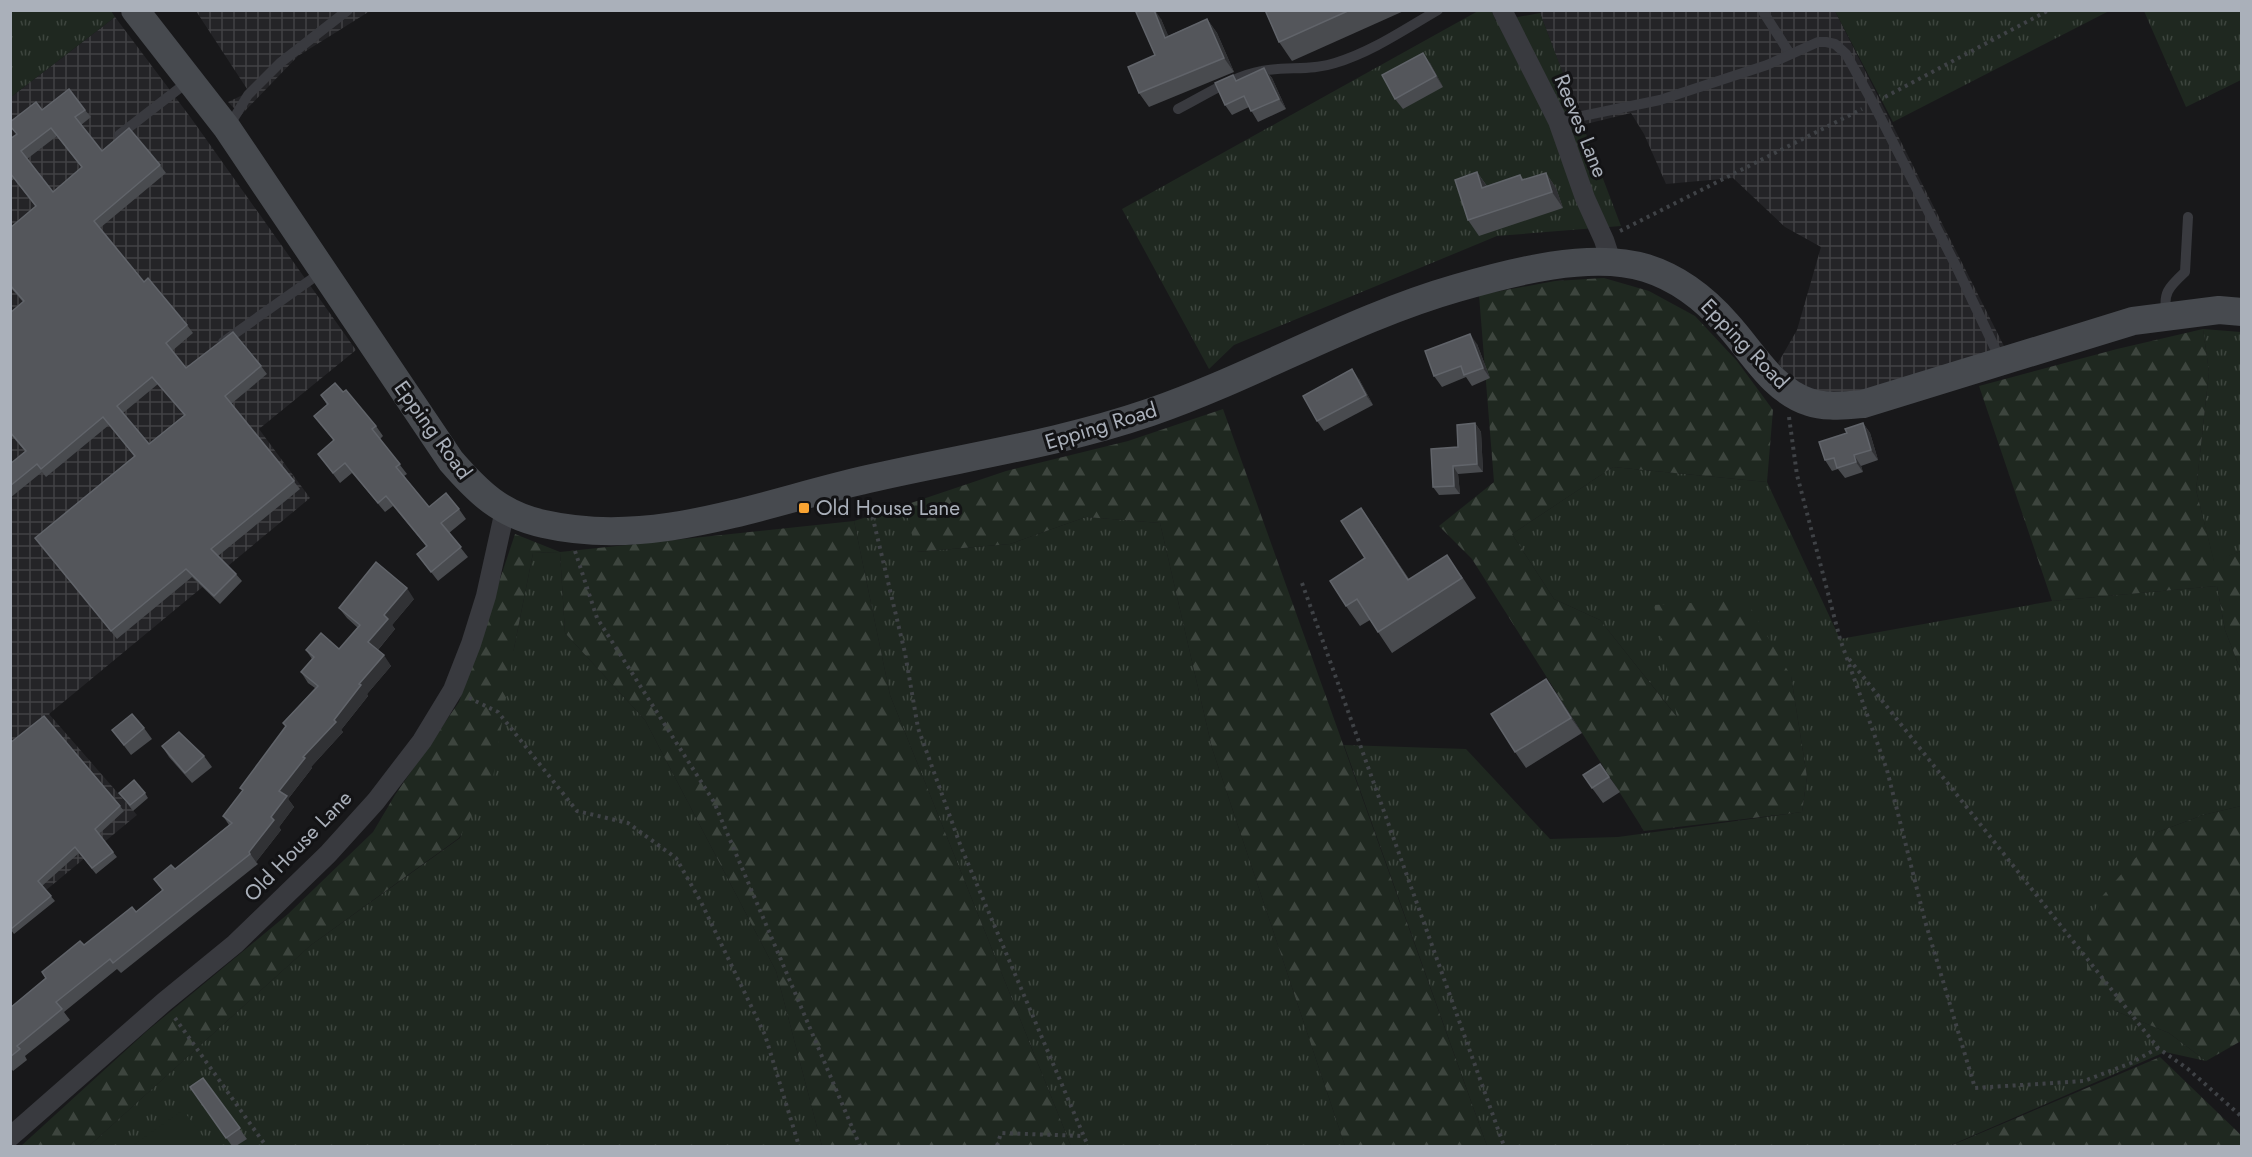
<svg xmlns="http://www.w3.org/2000/svg" width="2252" height="1157" font-family="Jost,sans-serif">
<style>
.industrial{fill:url(#industrial-grid)}
.grass{fill:url(#grass-tufts)}
.forest{fill:url(#forest-firs)}
.pitch{fill:#1f2820}
.lines{fill:none;stroke-linecap:round;stroke-linejoin:round}
.path{stroke:#3f4246;stroke-width:4;stroke-dasharray:3 4.5;stroke-linecap:butt}
.lane{stroke:#393a3f;stroke-width:10}
.street{stroke:#393a3f;stroke-width:20}
.secondary{stroke:#474a4f;stroke-width:28}
.wall{fill:#494b4f;fill-rule:evenodd}
.shaded-wall{fill:#313235}
.building{fill:#54565b;stroke:#61646a;stroke-width:1.5;fill-rule:evenodd}
.poi-dot{fill:#f8a332;stroke:#131315;stroke-width:2}
.labels{text-anchor:middle;dominant-baseline:central;stroke-width:6;stroke-linejoin:round;paint-order:stroke}
.street-label{font-size:21px;fill:#aab0ba;stroke:#131315}
.poi-label{font-size:21px;fill:#aab0ba;stroke:#131315;text-anchor:start}
</style>
<defs>
<pattern id="industrial-grid" width="8" height="8" patternUnits="userSpaceOnUse" patternTransform="scale(1.5)"><rect width="8" height="8" fill="#242427"/><path d="M0 4h8M4 0v8" fill="none" stroke="#414144"/></pattern>
<pattern id="grass-tufts" width="24" height="20" patternUnits="userSpaceOnUse" patternTransform="scale(1.5)"><rect width="24" height="20" fill="#1f2820"/><path d="M3 7l-1-3M5 7V3M7 7l1-3M15 17l-1-3M17 17v-4M19 17l1-3" fill="none" stroke="#3d453e"/></pattern>
<pattern id="forest-firs" width="22" height="20" patternUnits="userSpaceOnUse" patternTransform="scale(1.5)"><rect width="22" height="20" fill="#1f2820"/><path d="M5 1l3.5 6h-7zM16 11l3.5 6h-7z" fill="#3d453e"/></pattern>
</defs>
<rect width="100%" height="100%" fill="#18181a"/>
<g class="industrial">
<path d="M1544,10l291,1 171,339 -149,46 -58,-7 -21,-26 19,-33 24,-83 -36,-20 -52,-49 -67,6 -22,-50 -13,-21 -49,12 -42,-112z"/>
<path d="M196,11h174l-72,45 -57,59 -13,-13 21,-10z"/>
<path d="M115,17l76,101 165,232 -97,79 51,69 -261,216 88,101 -126,104v-822z"/>
</g>
<g class="grass">
<path d="M11,10l100,1 4,6 -104,80z"/>
<path d="M1491,10l5,11 44,-8 81,213 -124,10 -263,109 -25,24 -87,-160 356,-198z"/>
<path d="M1835,11h274l-216,111z"/>
<path d="M2144,11h97v69l-55,27z"/>
<path d="M2203,329l38,3v219l-27,11 -18,-72 13,-118z"/>
<path d="M1613,467l154,15 73,157 212,-38 165,-15 8,44 16,41v135l-38,9 -45,17 -25,31 -20,147 56,23 37,28 -41,-9 -216,94h-462l-143,-401 122,4 84,90 68,-2 184,-25 5,-35 -16,-101 -113,42 -78,-98 -46,-21 -42,-65z"/>
<path d="M905,505l12,47 93,-8 76,-27 74,6 52,225 133,398h-274l-181,-451 -36,-174z"/>
<path d="M560,552l5,81 80,87 131,251 46,175h-733l222,-201 149,-107 54,-190 19,-95z"/>
</g>
<g class="forest">
<path d="M1604,278l45,13 46,25 42,45 36,49 -6,72 -154,-15 -101,67 42,65 46,21 77,97 -23,-112 92,-5 45,76 16,101 -5,35 -158,19 -172,-272 -33,-33 55,-44 -15,-187 76,-14z"/>
<path d="M2203,329l6,43 -13,118 18,71 27,-10v120l-16,-41 -8,-44 -165,15 -73,-215 138,-37z"/>
<path d="M1223,409l264,737h-142l-133,-398 -52,-225 -74,-6 -76,27 -94,8 -11,-47 101,-34 122,-30z"/>
<path d="M854,521l36,174 181,451h-249l-46,-175 -131,-251 -80,-87 -5,-81 -27,1 -19,95 -21,130 -34,60 -148,107 -222,201h-68l126,-115 141,-117 85,-82 22,-37 64,-93 56,-168 45,18z"/>
<path d="M2241,806v235l-35,20 -37,-28 -56,-23 -26,-34v-39l11,-36 60,-69 45,-17z"/>
<path d="M2160,1057l81,78v11h-291z"/>
</g>
<path class="pitch" d="M183,1110l27,36h-78z"/>
<g class="lines">
<g class="path">
<path d="M1885,97l164,-87"/>
<path d="M1620,231l242,-122"/>
<path d="M1789,417l8,58 43,164 47,131 38,151 50,167 109,-7 47,-18 27,-15"/>
<path d="M869,502l36,151 13,75 43,119 127,299"/>
<path d="M575,551l22,67 117,184 146,344"/>
<path d="M1302,583l202,563"/>
<path d="M1849,659l309,389 30,21 54,48"/>
<path d="M469,698l29,14 79,99 51,12 48,35 25,44 64,133 34,111"/>
<path d="M175,1018l91,128"/>
<path d="M997,1146l4,-13 82,3"/>
</g>
<g class="lane">
<path d="M1762,10l28,44"/>
<path d="M1178,109c26,-13 55,-33 84,-38 24,-5 49,0 73,-8 37,-11 70,-34 103,-53"/>
<path d="M1558,121l102,-21 107,-35 51,-23h8l9,2 11,10 27,49 84,165 44,93"/>
<path d="M229,126l19,-31 32,-32 68,-53"/>
<path d="M119,135l71,-55"/>
<path d="M2167,315c-5,-22 2,-28 18,-43l3,-55"/>
<path d="M223,342l100,-71"/>
</g>
<g class="street">
<path d="M1502,10l56,111 27,77 19,42 7,21"/>
<path d="M10,1137l154,-135 71,-58 93,-90 48,-53 46,-60 31,-51 18,-46 15,-48 19,-86"/>
</g>
<path class="secondary" d="M135,10l92,118 224,333c27,31 50,54 93,63 110,25 218,-21 324,-45 95,-22 190,-35 283,-67 104,-36 201,-94 306,-124 55,-16 134,-37 189,-20 32,10 59,31 81,56 25,27 45,66 82,78 17,6 36,3 54,2l270,-83 86,-11 23,2"/>
</g>
<g class="wall">
<path d="M1265,10h141l-114,51 -13,-19z"/>
<path d="M1161,19l7,17 39,-17 10,14 17,39 -85,35 -10,-14 16,-38z"/>
<path d="M1430,63l13,24 -40,22 -8,-10z"/>
<path d="M1264,68l8,10 14,31 -28,13 -9,-15 -17,8 -7,-10 8,-30 4,6z"/>
<path d="M42,110h43l6,7 -10,8 21,26 58,14 6,8 -66,55 44,54 43,43 6,8 -21,18 14,17 75,-2 6,8 -36,30 69,85 -82,67 18,18 6,7 -22,23 -28,-27 -75,62 -82,-101 99,-82 -25,-31 -63,52 -4,-5 -32,26v-34l15,-13 -15,-17v-121l13,-11 -13,-15v-59l26,-21 -22,-28 -4,3v-43l7,-5 -7,-8zM57,136l25,32 -29,24 -26,-33zM158,384l26,31 -35,29 -26,-31z"/>
<path d="M1477,172l10,14 33,-11 4,5 22,-7 10,15 7,20 -84,28 -11,-16z"/>
<path d="M1477,344l13,34 -18,8 -6,-9 -24,10 -8,-11z"/>
<path d="M1359,379l14,26 -49,26 -7,-10z"/>
<path d="M343,392l33,34 7,10 -3,3 27,35 -3,2 25,31 30,2 7,10 -17,14 19,24 -30,24 -21,-27 9,-8 -33,-40 -8,6 -33,-39 -12,10 -22,-29 16,-13 -20,-25 13,-11 -6,-10z"/>
<path d="M1475,423l6,9 2,40 -25,2 2,20 -21,1 -6,-8 25,-40z"/>
<path d="M1863,423l7,10 8,27 -17,6 2,6 -18,6 -7,-9 -6,2 -7,-11 22,-27z"/>
<path d="M1375,528l34,51 52,-4 15,23 -84,55 -22,-33 -10,6 -14,-20z"/>
<path d="M414,599l-22,26 3,4 -17,21 13,16 -24,28 1,2 -27,34 2,2 -32,35 1,1 -24,31 6,8 -15,20 2,3 -25,32 2,2 -137,109 -4,-4 -53,43 6,8 -45,36 2,4 -14,11 -3,-4v-59l36,-30 -4,-6 94,-60 26,-22 -8,-11 21,-10 54,-44 -6,-9 20,-25 -3,-3 46,-61 -3,-4 32,-35 -7,-5 -7,-11 11,-13 -6,-9 33,-1 19,-21 -11,-10 -8,-10z"/>
<path d="M1557,694l25,39 -56,35 -11,-16z"/>
<path d="M144,728l8,11 -21,16 -19,-25z"/>
<path d="M10,743l110,63 4,5 -25,23 18,23 -21,17 -17,-21 -37,33 13,15 -41,33 -3,-4 -1,1z"/>
<path d="M162,746l42,10 8,11 -20,16 -23,-26z"/>
<path d="M1600,764l20,28 -17,11 -11,-15z"/>
<path d="M119,793h26l3,5 -15,13z"/>
<path d="M203,1078l44,61 -11,7h-4l-42,-59z"/>
</g>
<g class="shaded-wall">
<path d="M1154,10h1l6,9 14,32 -10,-13z"/>
<path d="M1207,19l10,14 17,39 -10,-14z"/>
<path d="M1423,53l7,10 13,24 -7,-11z"/>
<path d="M1264,68l8,10 14,31 -7,-10z"/>
<path d="M1477,172l11,16h-6z"/>
<path d="M1546,173l10,15 7,20 -11,-16z"/>
<path d="M1470,334l7,10 13,34 -7,-10z"/>
<path d="M1352,369l7,10 14,26 -7,-10z"/>
<path d="M1475,423l6,9 2,40 -6,-8z"/>
<path d="M1863,423l7,10 8,27 -7,-10z"/>
<path d="M1854,455l7,11 2,6 -7,-10z"/>
<path d="M1453,466l5,8 2,20 -6,-8z"/>
<path d="M1361,508l14,20 47,72 -14,-20z"/>
<path d="M407,588l7,11 -22,26 3,4 -19,23 -8,-10 16,-27z"/>
<path d="M384,655l7,11 -24,28 1,2 -27,34 2,2 -32,35 1,1 -24,31 6,8 -15,20 2,3 -25,32 -7,-10 22,-35 8,-26 24,-34 31,-37 25,-36z"/>
<path d="M1546,679l11,15 25,39 -11,-15z"/>
</g>
<g class="building">
<path d="M1140,10h14l11,28 42,-19 17,39 -85,35 -11,-26 27,-12 -19,-43z"/>
<path d="M1265,10h85l-71,32z"/>
<path d="M1423,53l13,23 -41,23 -13,-24z"/>
<path d="M1264,68l15,31 -28,12 -7,-15 -19,9 -10,-22 18,-8 3,6z"/>
<path d="M69,89l16,21 -10,7 27,34 27,-23 31,37 -66,56 50,61 4,-4 39,47 -21,18 20,25 47,-36 28,34 -36,30 69,85 -83,68 25,25 -22,22 -28,-27 -75,62 -76,-93 100,-82 -32,-39 -62,52 -4,-5 -27,22v-22l16,-13 -16,-19v-119l14,-12 -14,-16v-57l26,-22 -26,-33v-34l7,-5 -7,-8v-4l26,-20 6,8zM51,128l31,39 -29,25 -32,-41zM152,377l33,38 -36,29 -32,-38z"/>
<path d="M1477,172l5,16 38,-13 2,5 24,-7 6,19 -84,28 -13,-40z"/>
<path d="M1470,334l13,34 -19,7 -3,-9 -27,10 -9,-25z"/>
<path d="M1352,369l14,26 -49,26 -14,-25z"/>
<path d="M335,383l8,9 3,-2 30,36 -4,3 28,35 -4,3 33,40 17,-14 13,16 -18,14 20,24 -30,25 -14,-18 10,-8 -41,-50 -8,7 -33,-40 -12,10 -15,-19 16,-14 -20,-24 14,-12 -7,-9z"/>
<path d="M1475,423l2,41 -24,2 1,20 -21,1 -2,-38 27,-2 -1,-22z"/>
<path d="M1863,423l8,27 -17,5 2,7 -19,6 -3,-10 -9,2 -6,-18 28,-9 -2,-4z"/>
<path d="M1361,508l47,72 39,-25 15,23 -84,54 -21,-33 -11,7 -16,-25 35,-23 -24,-37z"/>
<path d="M376,562l31,26 -23,27 4,4 -20,23 16,13 -25,29 2,1 -27,35 2,2 -33,35 2,1 -26,33 8,5 -16,21 3,3 -25,32 1,2 -137,109 -3,-4 -54,43 6,7 -45,37 3,3 -10,8v-49l36,-30 -4,-6 38,-31 4,4 48,-38 4,5 27,-22 -9,-11 17,-14 4,4 57,-46 -9,-7 20,-26 -3,-2 46,-62 -3,-3 35,-37 -17,-14 13,-15 -8,-7 15,-17 18,16 21,-24 -21,-17z"/>
<path d="M1546,679l25,39 -56,34 -24,-38z"/>
<path d="M132,714l12,14 -20,17 -12,-15z"/>
<path d="M44,716l76,90 -25,23 18,23 -21,16 -17,-21 -37,34 13,15 -40,33 -1,-186z"/>
<path d="M179,732l25,24 -19,17 -23,-27z"/>
<path d="M1600,764l9,13 -17,11 -9,-13z"/>
<path d="M134,780l11,13 -15,12 -11,-12z"/>
<path d="M203,1078l37,50 -14,10 -36,-51z"/>
</g>
<rect class="poi-dot" x="798" y="502" width="12" height="12" rx="3"/>
<g class="labels">
<g class="street-label">
<text transform="translate(1581 126) rotate(68)">Reeves Lane</text>
<text transform="translate(1745 344) rotate(46)">Epping Road</text>
<text transform="translate(1101 426) rotate(-17)">Epping Road</text>
<text transform="translate(433 430) rotate(54)">Epping Road</text>
<text transform="translate(298 846) rotate(-46)">Old House Lane</text>
</g>
<g class="poi-label">
<text x="816" y="508">Old House Lane</text>
</g>
</g>
<rect width="2252" height="1157" fill="none" stroke="#aab0ba" stroke-width="24"/>
</svg>
